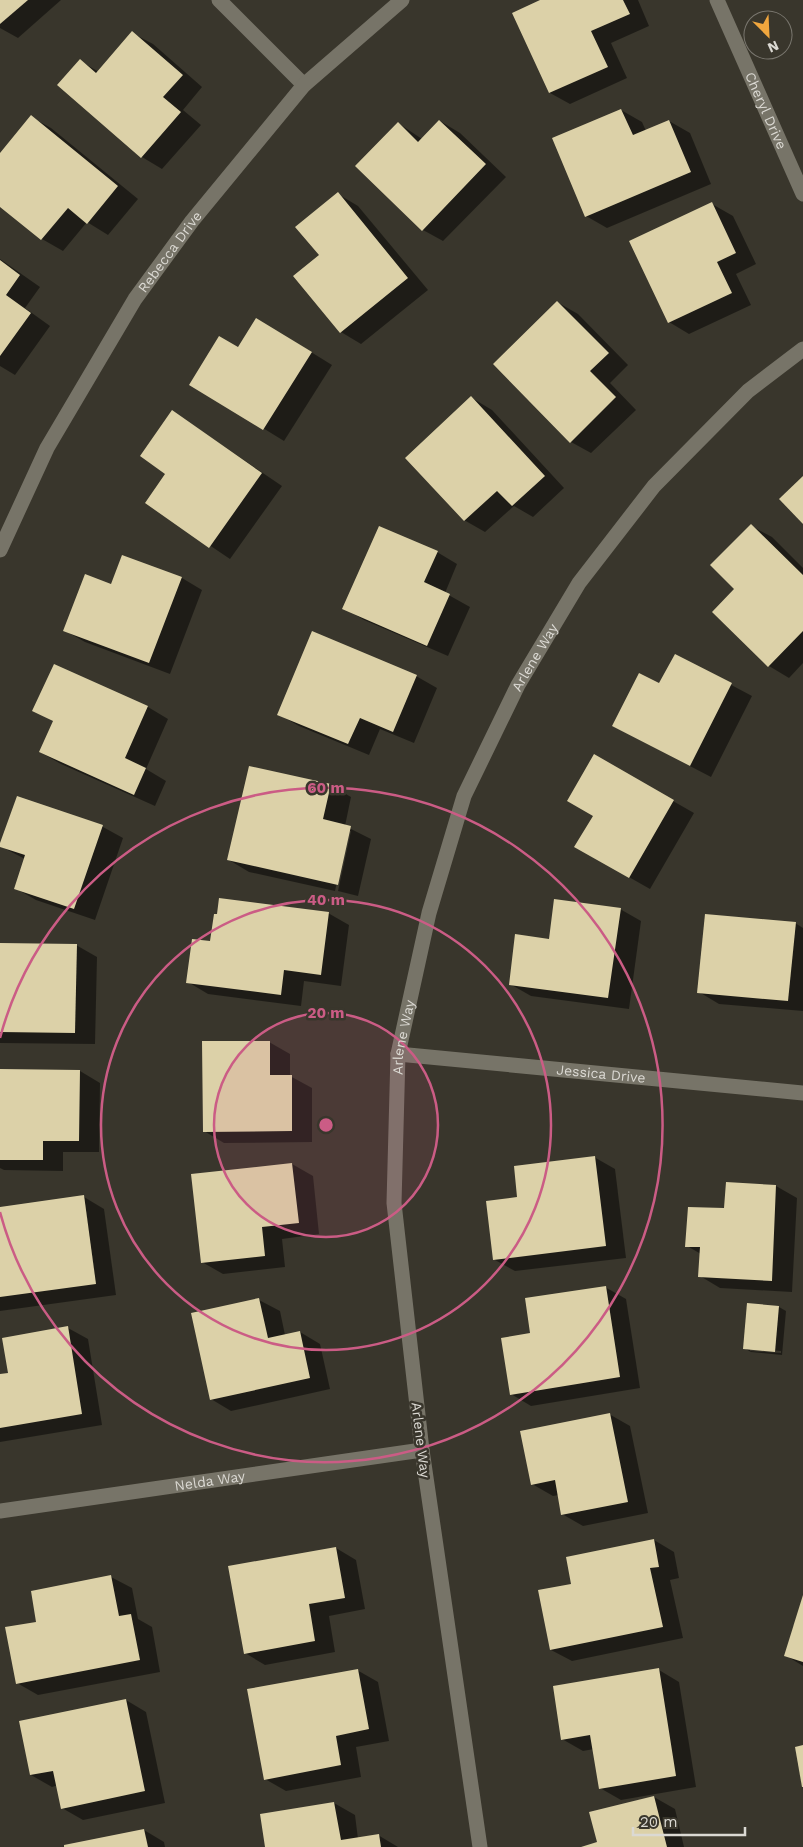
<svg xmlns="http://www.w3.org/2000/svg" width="803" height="1847" font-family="'Work Sans',sans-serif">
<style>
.shadow{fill:#0007;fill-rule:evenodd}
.building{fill:#dcd1a8}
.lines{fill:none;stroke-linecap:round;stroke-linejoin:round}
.street{stroke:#777468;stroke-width:15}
.ring{fill:none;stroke:#cb5c85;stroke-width:2.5}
.labels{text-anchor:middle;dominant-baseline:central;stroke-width:5;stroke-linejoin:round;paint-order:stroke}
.street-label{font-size:14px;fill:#dbd9d3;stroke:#39362c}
.centre{fill:#cb5c85;stroke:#39362c;stroke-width:2.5}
.ring-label{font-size:15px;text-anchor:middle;font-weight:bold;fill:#cb5c85;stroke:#39362c;stroke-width:5;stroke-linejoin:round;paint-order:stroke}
</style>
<rect width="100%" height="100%" fill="#39362c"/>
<g class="shadow">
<path d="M0,0h61l-43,38 -18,-10z"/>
<path d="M543,0h95l11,26 -38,17 16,35 -57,26 -20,-11z"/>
<path d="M132,33l21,11 49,43 -19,23 18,15 -39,44 -20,-12 -84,-72 22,-24 19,11z"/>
<path d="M621,110l21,12 4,9 23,-10 21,12 21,51 -104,44 -21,-12z"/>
<path d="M31,117l20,11 87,71 -30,36 -21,-13 -24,29 -21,-12 -42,-34v-50z"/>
<path d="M440,121l20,12 46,44 -63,64 -20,-11 -25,-107 24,16z"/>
<path d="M338,194l20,12 70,84 -67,54 -20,-12 -46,-56 25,-20z"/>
<path d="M712,204l21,12 23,48 -20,10 15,31 -62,29 -20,-12z"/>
<path d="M0,259l40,28 -15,21 25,18 -35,49 -15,-9z"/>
<path d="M557,302l21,12 50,51 -18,18 26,27 -45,43 -20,-11z"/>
<path d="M277,331l55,34 -48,76 -93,-57 47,-35z"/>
<path d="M472,398l20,12 72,78 -31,29 -19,-11 -29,26 -21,-12z"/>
<path d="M172,411l110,75 -52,73 -83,-56 20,-29z"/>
<path d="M751,526l21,11 31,31v95l-14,15 -20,-12 -33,-77z"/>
<path d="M437,552l20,12 -12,29 25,14 -22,49 -84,-36 -20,-12z"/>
<path d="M122,556l60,22 20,12 -32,84 -85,-32 -21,-12 47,-45z"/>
<path d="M675,655l77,41 -41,81 -98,-51 47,-41z"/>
<path d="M54,665l94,42 20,12 -22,50 20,12 -11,25 -94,-42 -21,-12 14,-30 -20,-12z"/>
<path d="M416,676l21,12 -23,55 -34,-14 -11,26 -70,-29 -21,-12z"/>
<path d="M594,756l100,57 -44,76 -74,-42 18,-31z"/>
<path d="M330,785l21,12 -6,29 26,13 -13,57 -20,-5 13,-60h-3l-13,60 -86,-19 -20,-12z"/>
<path d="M17,797l86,30 20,11 -28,82 -59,-20 -21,-12 10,-29 -25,-13z"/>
<path d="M620,909l21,12 -12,88 -98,-13 -21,-12 40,-44z"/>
<path d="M328,913l21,12 -8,61 -37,-5 -3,25 -93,-12 -20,-12 23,-40z"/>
<path d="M795,923l8,5v83l-84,-7 -20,-12z"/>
<path d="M0,944l76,1 21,12 -2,87 -95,-1z"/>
<path d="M269,1042l21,12v22l22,12v54l-88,1 -20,-12z"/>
<path d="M0,1070l80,1 20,12 -1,69h-36v19l-59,-1 -4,-2z"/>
<path d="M594,1157l21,12 11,89 -111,13 -20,-11 24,-62z"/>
<path d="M292,1164l21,12 6,58 -37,5 3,28 -62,7 -21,-12 -10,-86z"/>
<path d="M727,1184l49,2 21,12 -5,94 -72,-4 -20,-12 1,-22 -14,-8 38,-37z"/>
<path d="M84,1197l20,12 12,86 -116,16v-103z"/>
<path d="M605,1287l21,12 14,89 -109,18 -20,-12 20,-60z"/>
<path d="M259,1300l21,11 5,24 15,-3 20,12 10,45 -99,22 -20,-12z"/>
<path d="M779,1307l7,4 -4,44 -31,-3 -7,-4zM750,1348l31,3v2l-31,-2z"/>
<path d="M68,1328l20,11 14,86 -102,17v-67l9,-1z"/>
<path d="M609,1414l21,12 18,87 -65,13 -21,-12 -3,-19 -6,1 -21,-12z"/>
<path d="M654,1540l20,12 5,26 -9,2 13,58 -111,23 -21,-11 22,-65z"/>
<path d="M336,1548l20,12 9,49 -36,7 6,36 -70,13 -20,-12z"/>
<path d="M111,1577l21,11 6,31 14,8 8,45 -122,23 -21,-12 21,-60z"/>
<path d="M803,1598v68l-18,-11z"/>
<path d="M357,1670l21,12 11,59 -33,6 5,30 -75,14 -21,-12z"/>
<path d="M659,1670l20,12 17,105 -75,13 -21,-12 -6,-39 -11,2 -21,-12z"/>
<path d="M126,1700l20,12 19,91 -82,17 -21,-12 -4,-23 -6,2 -21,-12z"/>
<path d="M654,1797l21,12 9,38h-101l15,-4z"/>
<path d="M334,1803l21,12 3,24 20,-4 20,12h-131z"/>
<path d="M144,1830l20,12 1,5h-100z"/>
</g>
<g class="building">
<path d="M0,0h28l-28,24z"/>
<path d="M540,0h83l7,14 -39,17 17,36 -59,26 -37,-80z"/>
<path d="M132,31l51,44 -20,22 18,15 -40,46 -84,-73 23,-26 16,14z"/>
<path d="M621,109l12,26 36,-15 22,52 -106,45 -33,-79z"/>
<path d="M31,115l87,71 -31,38 -19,-16 -27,32 -41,-33v-54z"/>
<path d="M439,120l47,44 -64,67 -67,-65 43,-44 20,20z"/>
<path d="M338,192l70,86 -68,55 -47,-57 26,-21 -24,-28z"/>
<path d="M712,202l24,51 -19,9 15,31 -64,30 -39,-82z"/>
<path d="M0,260l20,15 -14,20 25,18 -31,43z"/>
<path d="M557,301l52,52 -19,18 26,26 -46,46 -77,-79z"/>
<path d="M256,318l56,34 -49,78 -74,-45 30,-49 19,11z"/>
<path d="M471,396l74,80 -33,30 -15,-15 -33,30 -59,-63z"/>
<path d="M172,410l90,63 -53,75 -64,-45 20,-29 -25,-18z"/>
<path d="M803,476v48l-24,-25z"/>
<path d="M751,524l52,51v56l-35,36 -56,-55 22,-23 -24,-24z"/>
<path d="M379,526l59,25 -14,31 26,12 -23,52 -85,-37z"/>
<path d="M122,555l60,22 -33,86 -86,-32 22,-57 26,10z"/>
<path d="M312,631l105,44 -24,57 -33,-14 -12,26 -71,-29z"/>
<path d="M675,654l57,29 -42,83 -78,-40 27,-53 20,10z"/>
<path d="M54,664l94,42 -23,52 21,10 -12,27 -95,-43 14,-31 -21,-10z"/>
<path d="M594,754l80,46 -45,78 -55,-31 19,-31 -26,-15z"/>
<path d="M249,766l82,18 -8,35 28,7 -13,59 -111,-25z"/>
<path d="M17,796l86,29 -29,84 -60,-20 11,-34 -25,-8v-4z"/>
<path d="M219,898l110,14 -8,63 -37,-5 -3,25 -95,-12 6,-44 18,2 4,-27h3z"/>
<path d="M554,899l67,9 -13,90 -99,-13 6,-51 34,5z"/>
<path d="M705,914l91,8 -8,79 -91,-8z"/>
<path d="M0,943l77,1 -2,89 -75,-1z"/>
<path d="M202,1041h68v34h22v56l-89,1z"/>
<path d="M0,1069l80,1 -1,71h-36v19h-43z"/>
<path d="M595,1156l11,90 -113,14 -7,-59 31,-4 -3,-31z"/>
<path d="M292,1163l7,60 -37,4 3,29 -64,7 -10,-89z"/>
<path d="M726,1182l50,3 -4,96 -74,-4 2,-30h-15l3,-40 36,1z"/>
<path d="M84,1195l12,89 -96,13v-90z"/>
<path d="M606,1286l14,91 -110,18 -9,-57 29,-5 -5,-35z"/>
<path d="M259,1298l9,40 32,-7 10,47 -100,22 -19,-87z"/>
<path d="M747,1303l32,3 -4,46 -32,-3z"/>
<path d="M68,1326l14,88 -82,14v-54l8,-1 -6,-35z"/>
<path d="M610,1413l18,89 -67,13 -6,-35 -24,5 -11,-54z"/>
<path d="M654,1539l5,28 -9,1 13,59 -113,23 -12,-60 33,-6 -5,-27z"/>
<path d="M336,1547l9,51 -36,6 6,37 -71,13 -16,-88z"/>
<path d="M111,1575l8,41 12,-2 9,46 -124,24 -11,-57 31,-5 -5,-31z"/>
<path d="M803,1595v67l-19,-6z"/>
<path d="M659,1668l17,108 -77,13 -9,-54 -29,5 -8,-54z"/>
<path d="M358,1669l11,60 -33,7 5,29 -77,15 -17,-91z"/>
<path d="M126,1699l19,92 -84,18 -8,-38 -23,4 -11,-54z"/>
<path d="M803,1745v42h-1l-7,-40z"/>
<path d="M654,1796l13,51h-86l16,-5 -8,-30z"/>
<path d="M334,1802l7,38 38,-6 2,13h-116l-5,-33z"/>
<path d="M144,1829l4,18h-84v-2z"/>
</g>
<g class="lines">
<g class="street">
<path d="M219,0l85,85"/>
<path id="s1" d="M717,0l86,194"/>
<path id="s2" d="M0,550l47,-102 88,-149 57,-78 112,-136 98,-85"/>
<path id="s3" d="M398,1054l405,39"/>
<path id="s4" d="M0,1511l422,-61"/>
<path id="s5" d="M480,1847l-58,-397 -28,-247 4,-149 31,-141 35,-117 54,-111 61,-102 75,-97 94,-95 55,-42"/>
</g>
</g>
<circle cx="326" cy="1125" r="112" fill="#cb5c85" fill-opacity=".12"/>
<g class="ring">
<circle cx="326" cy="1125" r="112"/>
<circle cx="326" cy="1125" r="225"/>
<path d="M0 1038A337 337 0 1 1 0 1212"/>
</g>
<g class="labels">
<g class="street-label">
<text stroke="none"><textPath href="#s1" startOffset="121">Cheryl Drive</textPath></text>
<text stroke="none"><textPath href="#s2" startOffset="344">Rebecca Drive</textPath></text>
<text stroke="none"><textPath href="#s5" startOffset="1221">Arlene Way</textPath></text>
<text stroke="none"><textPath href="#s5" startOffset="816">Arlene Way</textPath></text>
<text stroke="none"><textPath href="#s3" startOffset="204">Jessica Drive</textPath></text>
<text transform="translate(421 1440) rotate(83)">Arlene Way</text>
<text stroke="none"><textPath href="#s4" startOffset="212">Nelda Way</textPath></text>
</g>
</g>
<circle cx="326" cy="1125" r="8" class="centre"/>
<g class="ring-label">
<text x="326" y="793">60 m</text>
<text x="326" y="905">40 m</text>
<text x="326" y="1018">20 m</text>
</g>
<g transform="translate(768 35) rotate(156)"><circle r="24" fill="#39362c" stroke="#7a776f"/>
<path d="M0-4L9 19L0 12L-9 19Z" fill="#f0a63e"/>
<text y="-8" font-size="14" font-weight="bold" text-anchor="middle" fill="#dbd9d3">N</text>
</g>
<path d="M633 1827v8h112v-8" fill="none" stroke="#dbd9d3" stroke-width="2.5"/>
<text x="640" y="1827" font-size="15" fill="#dbd9d3" stroke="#39362c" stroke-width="4" paint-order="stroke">20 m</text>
</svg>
